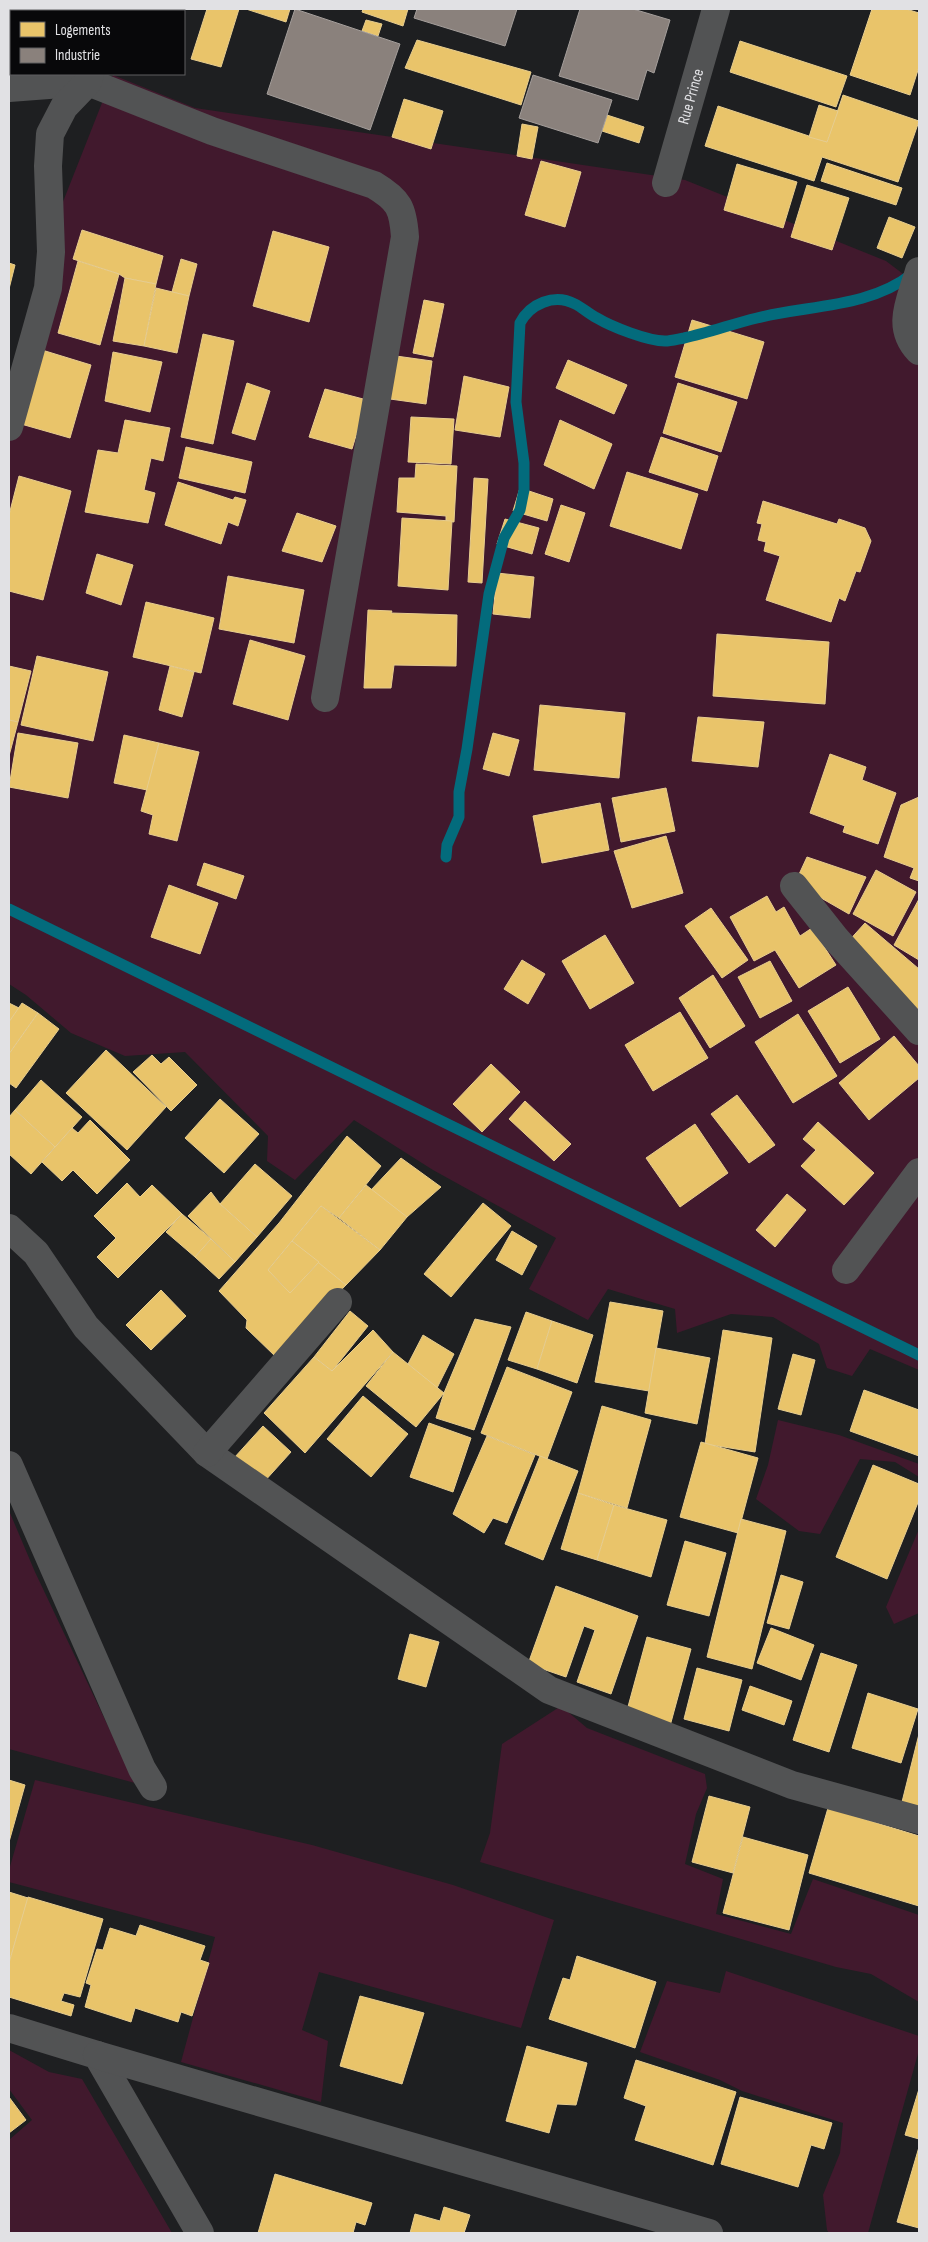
<svg xmlns="http://www.w3.org/2000/svg" width="928" height="2242" font-family="'Sofia Sans Condensed',sans-serif">
<style>
.green{fill:#41192d}
.homes{fill:#e9c46a;stroke:#e7cd8f}
.industry{fill:#8a817c;stroke:#a49e9b}
.lines{fill:none;stroke-linecap:round;stroke-linejoin:round}
.stream{stroke:#036b7c;stroke-width:11}
.minor{stroke:#525354;stroke-width:28}
.labels{text-anchor:middle;dominant-baseline:central;stroke-width:5;stroke-linejoin:round;paint-order:stroke}
.street-label{font-size:16px;fill:#e1e1e4;stroke:#08080a}
</style>
<rect width="100%" height="100%" fill="#1e1f21"/>
<g class="green">
<path d="M113,75l82,33 490,72 201,81 33,25v1084l-49,-21 -18,27 -25,-8 -8,-24 -46,-27 -42,-3 -54,19 -2,-24 -67,-20 -20,31 -59,-31 27,-51 -123,-68 -79,-50 -59,60 -28,-19 1,-25 -83,-84 -60,4 -54,-23 -45,-38 -17,-11v-557l48,-210z"/>
<path d="M778,1420l61,15 80,29v13l-24,-15 -35,-3 -40,75 -21,-3 -43,-32 12,-34z"/>
<path d="M10,1513l25,59 100,211 -126,-34z"/>
<path d="M919,1529v84l-25,11 -8,-17z"/>
<path d="M561,1706l26,22 118,46 2,14 -11,26 -11,50 38,15 -7,35 75,20 22,-55 106,36v87l-48,-28 -35,-7 -356,-105 10,-29 12,-89z"/>
<path d="M35,1780l277,65 141,40 101,35 -33,108 -202,-56 -17,58 26,11 -7,61 -140,-40 34,-125 -206,-55v-12z"/>
<path d="M726,1971l193,65v14l-51,183h-39l-2,-3 -4,-35 17,-42 3,-30 -101,-32 -22,-11 -80,-28 27,-71 53,12z"/>
<path d="M9,2050l40,22 33,7 90,154h-163v-93l23,-20 -23,-31z"/>
</g>
<g class="homes">
<path d="M207,9h32l-18,58 -30,-8z"/>
<path d="M246,9h44l-4,13z"/>
<path d="M363,9h45l-5,17 -41,-14z"/>
<path d="M872,9h34l13,4v54l-9,28 -60,-20z"/>
<path d="M366,20l16,4 -4,12 -16,-5z"/>
<path d="M417,40l114,32 -10,33 -116,-37z"/>
<path d="M740,41l107,35 -11,31 -106,-35z"/>
<path d="M843,95l76,26 -21,61 -76,-25 -8,24 -109,-35 13,-40 109,36z"/>
<path d="M404,99l39,12 -12,38 -39,-12z"/>
<path d="M819,105l19,6 -11,31 -18,-5z"/>
<path d="M607,115l37,12 -5,16 -37,-12z"/>
<path d="M522,124l16,3 -6,32 -15,-3z"/>
<path d="M541,161l40,11 -16,55 -40,-12z"/>
<path d="M827,163l75,25 -6,17 -75,-24z"/>
<path d="M737,164l60,18 -14,46 -59,-18z"/>
<path d="M807,185l42,13 -17,52 -41,-13z"/>
<path d="M889,217l26,10 -13,31 -25,-10z"/>
<path d="M82,230l81,26 -7,28 -31,-6 -6,-4 -46,-15z"/>
<path d="M273,231l56,16 -20,75 -56,-16z"/>
<path d="M181,259l16,5 -8,32 -17,-4z"/>
<path d="M78,261l41,13 -19,71 -42,-12z"/>
<path d="M9,263l6,2 -6,24z"/>
<path d="M125,278l31,6 -12,62 -31,-5z"/>
<path d="M156,288l33,8 -12,57 -33,-7z"/>
<path d="M424,300l20,4 -11,53 -20,-4z"/>
<path d="M692,320l72,22 -17,57 -72,-22z"/>
<path d="M203,334l31,7 -21,103 -32,-7z"/>
<path d="M42,350l49,15 -21,73 -49,-14z"/>
<path d="M113,352l49,10 -12,50 -45,-11z"/>
<path d="M396,356l36,5 -6,43 -36,-5z"/>
<path d="M568,360l59,25 -13,29 -58,-26z"/>
<path d="M464,376l45,11 -9,50 -45,-7z"/>
<path d="M247,383l23,8 -15,49 -23,-7z"/>
<path d="M678,383l59,19 -16,50 -58,-19z"/>
<path d="M325,389l42,11 -15,49 -43,-12z"/>
<path d="M411,417l43,2 -3,45 -43,-2z"/>
<path d="M125,420l45,8 -7,33 -12,-3 -7,32 11,3 -7,30 -63,-11 13,-62 20,3z"/>
<path d="M560,420l52,24 -18,45 -50,-24z"/>
<path d="M661,437l57,19 -11,35 -58,-19z"/>
<path d="M186,447l66,15 -7,31 -66,-15z"/>
<path d="M416,464l41,2 -3,56 -8,-1v-5l-49,-4 2,-34h16z"/>
<path d="M627,472l71,22 -17,55 -71,-23z"/>
<path d="M19,476l52,15 -28,109 -34,-9v-76z"/>
<path d="M474,478l14,1 -6,104 -14,-1z"/>
<path d="M178,482l55,18 2,-3 11,3 -8,26 -10,-4 -7,22 -56,-19z"/>
<path d="M520,488l33,11 -6,22 -34,-10z"/>
<path d="M763,501l74,23 2,-5 26,9 6,13 -11,31 -4,-1 -11,30 -6,-3 -8,24 -65,-22 14,-44 -16,-5 2,-9 -8,-2 4,-16 -5,-1z"/>
<path d="M561,505l24,8 -16,49 -24,-8z"/>
<path d="M297,513l39,13 -14,36 -40,-11z"/>
<path d="M402,518l50,3 -4,69 -50,-4z"/>
<path d="M505,519l34,9 -7,26 -35,-10z"/>
<path d="M97,554l36,11 -12,40 -35,-12z"/>
<path d="M497,573l37,4 -4,41 -37,-4z"/>
<path d="M228,576l76,14 -10,53 -75,-14z"/>
<path d="M146,602l68,16 -13,55 -68,-16z"/>
<path d="M368,610l24,1 -1,2 66,2 -1,51 -62,-1 -3,23h-27z"/>
<path d="M717,634l112,8 -4,62 -112,-8z"/>
<path d="M250,640l55,16 -17,64 -55,-16z"/>
<path d="M37,656l71,16 -15,69 -72,-16z"/>
<path d="M9,666l22,5 -13,51 -9,-2z"/>
<path d="M170,666l24,6 -12,45 -23,-7z"/>
<path d="M540,705l85,8 -6,65 -85,-8z"/>
<path d="M698,717l66,5 -6,45 -66,-6z"/>
<path d="M9,720l9,2 -9,34z"/>
<path d="M18,733l60,10 -10,55 -59,-11z"/>
<path d="M493,733l26,7 -10,36 -26,-7z"/>
<path d="M124,735l35,8 -12,47 -33,-7z"/>
<path d="M159,743l40,9 -22,89 -28,-7 4,-19 -12,-4z"/>
<path d="M830,754l36,13 -4,13 34,13 -18,51 -35,-12 2,-6 -35,-13z"/>
<path d="M666,788l9,43 -54,11 -9,-44z"/>
<path d="M919,797v84l-9,-3 4,-10 -30,-11 17,-52z"/>
<path d="M600,803l9,47 -67,13 -9,-47z"/>
<path d="M666,836l17,57 -51,15 -18,-57z"/>
<path d="M807,857l59,20 -17,37 -54,-31z"/>
<path d="M204,863l40,13 -8,23 -39,-14z"/>
<path d="M876,870l40,22 -23,44 -40,-22z"/>
<path d="M169,885l49,18 -18,51 -49,-17z"/>
<path d="M767,896l9,16 8,-5 16,29 12,-8 24,37 -37,23 -24,-38 -21,11 -24,-44z"/>
<path d="M919,899v61l-25,-15z"/>
<path d="M711,908l37,52 -26,18 -37,-52z"/>
<path d="M865,923l54,46v56l-73,-81z"/>
<path d="M605,935l29,48 -44,26 -28,-48z"/>
<path d="M522,960l23,14 -17,30 -24,-15z"/>
<path d="M770,961l22,40 -32,17 -22,-41z"/>
<path d="M713,975l32,51 -35,22 -31,-50z"/>
<path d="M848,987l32,52 -40,24 -32,-52z"/>
<path d="M9,1003l10,5 -10,14z"/>
<path d="M22,1003l16,10 -29,41v-32z"/>
<path d="M680,1012l28,46 -55,33 -28,-46z"/>
<path d="M38,1013l21,16 -43,59 -7,-5v-29z"/>
<path d="M798,1014l39,62 -44,27 -38,-61z"/>
<path d="M894,1036l25,30v12l-50,42 -30,-37z"/>
<path d="M106,1050l60,57 -39,43 -61,-57z"/>
<path d="M152,1055l9,9 8,-7 28,28 -26,26 -38,-39z"/>
<path d="M491,1064l29,28 -38,40 -29,-28z"/>
<path d="M41,1080l41,37 -27,30 -40,-37z"/>
<path d="M737,1095l38,50 -26,18 -38,-49z"/>
<path d="M220,1099l39,35 -35,39 -39,-35z"/>
<path d="M525,1101l46,43 -17,17 -45,-42z"/>
<path d="M15,1110l40,37 -24,27 -22,-20v-37z"/>
<path d="M90,1120l40,40 -33,34 -24,-24 -11,11 -20,-19 30,-34 6,5z"/>
<path d="M818,1122l56,51 -30,32 -43,-39 15,-16 -13,-11z"/>
<path d="M695,1124l33,49 -48,34 -34,-49z"/>
<path d="M347,1136l34,30 -42,52 -18,-12 -53,64 22,23 29,-31 27,23 -70,72 -30,-29 1,-8 -28,-29 60,-68z"/>
<path d="M401,1158l40,29 -34,30 -36,-27z"/>
<path d="M255,1164l37,32 -35,41 -37,-33z"/>
<path d="M127,1183l13,14 12,-12 30,29 -64,64 -21,-21 19,-19 -22,-22z"/>
<path d="M366,1185l41,32 -27,33 -41,-32z"/>
<path d="M211,1192l9,12 37,33 -22,25 -47,-46z"/>
<path d="M787,1194l19,16 -31,37 -19,-17z"/>
<path d="M483,1203l28,23 -60,71 -27,-23z"/>
<path d="M321,1206l59,44 -34,35 -54,-44z"/>
<path d="M182,1214l29,25 -16,18 -29,-25z"/>
<path d="M512,1231l25,15 -15,29 -26,-15z"/>
<path d="M211,1239l24,23 -16,17 -24,-22z"/>
<path d="M292,1241l27,21 -29,31 -22,-23z"/>
<path d="M161,1290l25,26 -35,34 -25,-25z"/>
<path d="M610,1302l53,9 -14,80 -54,-9z"/>
<path d="M350,1311l18,15 -36,45 -18,-14z"/>
<path d="M526,1312l26,9 -15,48 -29,-9z"/>
<path d="M475,1319l36,8 -37,103 -38,-12 8,-25z"/>
<path d="M552,1321l41,14 -16,48 -40,-14z"/>
<path d="M373,1330l20,22 -88,101 -41,-40 50,-56 18,14z"/>
<path d="M723,1330l49,8 -17,114 -50,-8z"/>
<path d="M423,1335l31,19 -17,34 -29,-24z"/>
<path d="M656,1348l54,10 -13,66 -52,-11z"/>
<path d="M393,1352l51,41 -28,34 -50,-41z"/>
<path d="M793,1354l22,6 -14,55 -23,-6z"/>
<path d="M507,1367l65,25 -25,67 -66,-26z"/>
<path d="M864,1390l55,20v46l-69,-25z"/>
<path d="M363,1396l45,38 -37,43 -44,-38z"/>
<path d="M602,1406l49,14 -24,88 -49,-15z"/>
<path d="M429,1423l42,15 -18,54 -43,-15z"/>
<path d="M263,1426l28,26 -28,31 -29,-25z"/>
<path d="M487,1436l48,19 -28,68 -14,-5 -9,15 -31,-19z"/>
<path d="M701,1442l57,16 -20,75 -58,-16z"/>
<path d="M540,1456l38,15 -35,89 -38,-16z"/>
<path d="M873,1465l46,19v16l-32,79 -51,-22z"/>
<path d="M578,1493l36,12 -17,55 -36,-11z"/>
<path d="M614,1505l53,15 -16,57 -54,-17z"/>
<path d="M741,1519l45,12 -34,138 -45,-12z"/>
<path d="M685,1541l41,12 -17,63 -42,-11z"/>
<path d="M781,1575l22,7 -14,47 -22,-6z"/>
<path d="M556,1586l82,30 -27,78 -34,-12 18,-52 -11,-4 -18,51 -38,-13z"/>
<path d="M771,1628l43,17 -13,35 -44,-17z"/>
<path d="M410,1634l29,8 -13,45 -28,-8z"/>
<path d="M647,1637l44,12 -21,77 -44,-12z"/>
<path d="M821,1653l36,12 -28,87 -36,-12z"/>
<path d="M697,1668l45,12 -13,51 -45,-12z"/>
<path d="M750,1686l42,15 -8,24 -42,-15z"/>
<path d="M868,1693l50,16 -17,54 -49,-15z"/>
<path d="M919,1734v77l-18,-5z"/>
<path d="M9,1780l16,5 -16,57z"/>
<path d="M709,1796l41,11 -17,66 -41,-11z"/>
<path d="M828,1808l91,28v70l-110,-33z"/>
<path d="M743,1837l65,18 -19,75 -66,-17z"/>
<path d="M9,1892l19,6 -19,65z"/>
<path d="M28,1897l75,22 -23,78 -16,-4 -3,8 13,4 -3,11 -62,-19v-34z"/>
<path d="M140,1925l65,21 -5,14 9,3 -17,53 -11,-4 -3,10 -43,-14 -4,14 -46,-15 6,-22 -5,-2 11,-34 6,1 7,-22 26,8z"/>
<path d="M577,1956l79,26 -21,66 -86,-29 14,-41 7,2z"/>
<path d="M360,1996l64,17 -22,71 -62,-18z"/>
<path d="M527,2046l60,17 -11,42 -19,-1 -8,29 -43,-12z"/>
<path d="M636,2060l100,32 -23,73 -78,-25 11,-34 -22,-8z"/>
<path d="M919,2089v50l-14,-4z"/>
<path d="M9,2097l17,23 -17,13z"/>
<path d="M740,2097l92,26 -8,26 -13,-4 -13,42 -77,-23z"/>
<path d="M919,2147v81l-22,-6z"/>
<path d="M275,2174l97,29 -7,22 -9,-3 -3,11h-95z"/>
<path d="M444,2207l26,8 -6,18h-54l5,-19 25,7z"/>
</g>
<g class="industry">
<path d="M295,9l105,35 -30,86 -103,-36z"/>
<path d="M417,9h100l-12,37 -91,-28z"/>
<path d="M580,9h53l37,11 -16,53 -7,-3 -9,30 -79,-24z"/>
<path d="M533,75l79,25 -14,43 -79,-25z"/>
</g>
<g class="lines">
<g class="stream">
<path d="M446,857l1,-12 12,-28v-25l8,-43 22,-155 15,-56 16,-28 4,-20v-27l-8,-61 4,-79c10,-19 34,-30 55,-19 8,4 14,10 22,14 15,9 51,23 68,23 6,0 13,-2 19,-3 24,-5 48,-14 73,-20 51,-13 112,-10 155,-44"/>
<path d="M9,909l910,446"/>
</g>
<g class="minor">
<path d="M111,11l1,-2"/>
<path d="M9,88l79,-6 124,49 162,54c25,15 29,23 31,52l-80,461"/>
<path id="s1" d="M666,183l50,-174"/>
<path d="M919,271c-8,29 -24,55 0,80"/>
<path d="M9,427l39,-139 3,-36 -3,-86 2,-32 14,-27 24,-25 2,-7"/>
<path d="M794,886l42,53 83,92"/>
<path d="M9,1228l27,25 50,74 121,126 342,237 243,95 127,35"/>
<path d="M846,1270l73,-98"/>
<path d="M207,1453l131,-151"/>
<path d="M9,1465l133,304 11,18"/>
<path d="M9,2028l88,27 103,178"/>
<path d="M97,2055l612,178"/>
</g>
</g>
<g class="labels">
<g class="street-label">
<text stroke="none"><textPath href="#s1" startOffset="90">Rue Prince</textPath></text>
</g>
</g>
<rect width="928" height="2242" fill="none" stroke="#e1e1e4" stroke-width="20"/>
<rect x="10" y="10" width="175" height="65" fill="#08080a" stroke="#5f5f61"/>
<rect x="20" y="22" width="25" height="15" fill="#e9c46a" stroke="#5f5f61"/>
<text x="55" y="35" font-size="15" fill="#e1e1e4">Logements</text>
<rect x="20" y="48" width="25" height="15" fill="#8a817c" stroke="#5f5f61"/>
<text x="55" y="60" font-size="15" fill="#e1e1e4">Industrie</text>
</svg>
